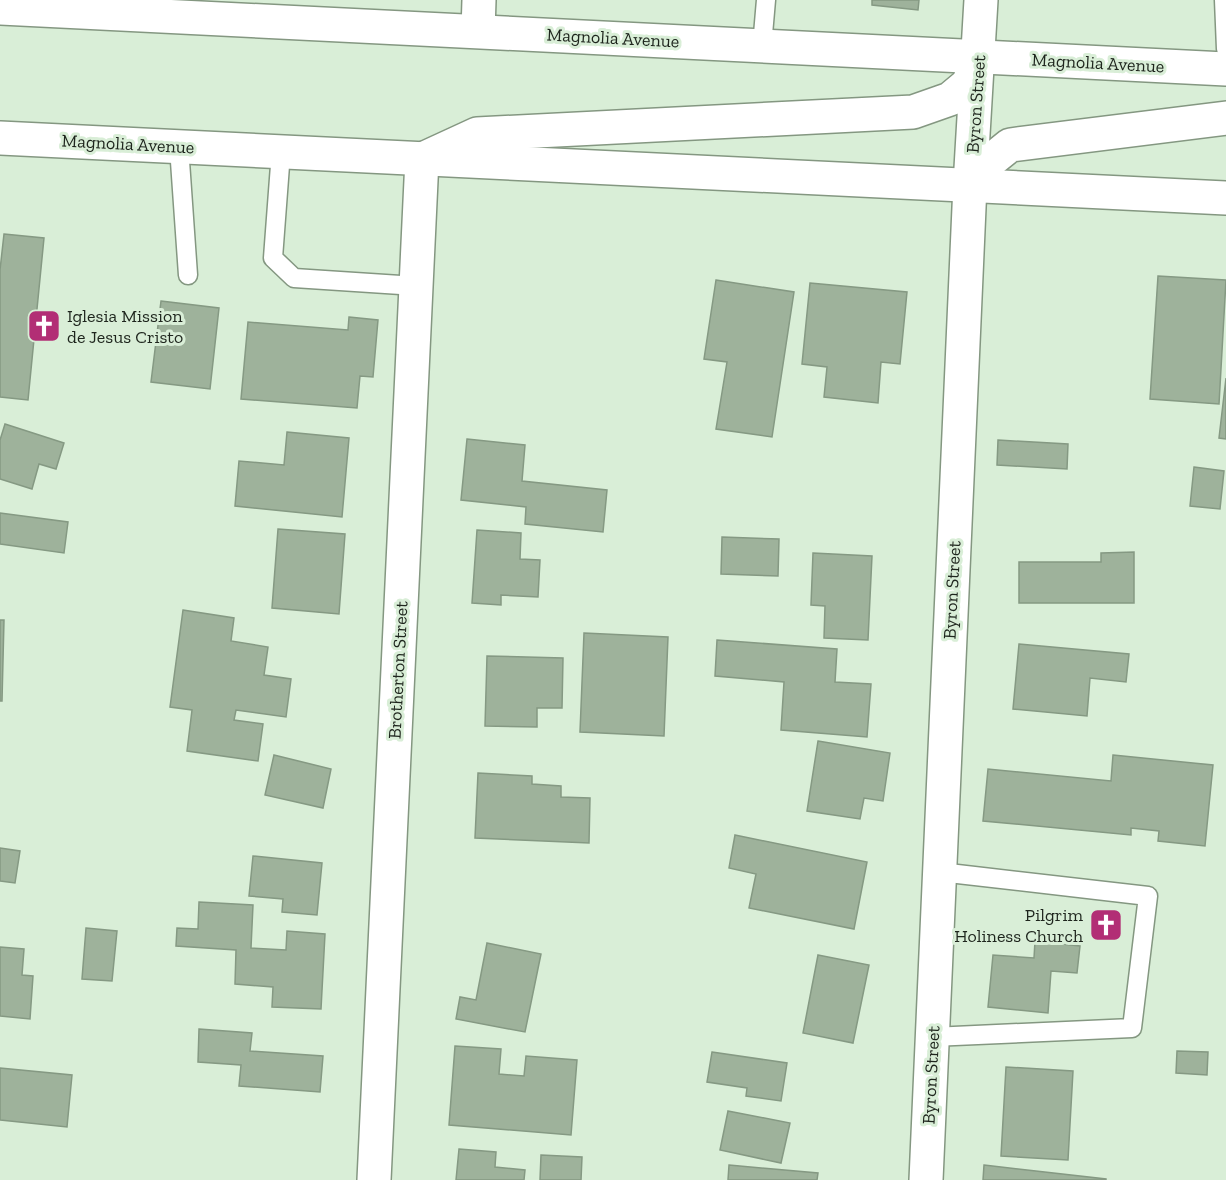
<svg xmlns="http://www.w3.org/2000/svg" width="1226" height="1180" font-family="'Zilla Slab',serif">
<style>
.building{fill:#9eb29b;stroke:#859983;stroke-width:1.5}
.lines{fill:none;stroke-linecap:round;stroke-linejoin:round}
.service-casing{stroke:#849781;stroke-width:21}
.minor-casing{stroke:#849781;stroke-width:36}
.primary-casing{stroke:#849781;stroke-width:36}
.service{stroke:#fff;stroke-width:18}
.minor{stroke:#fff;stroke-width:33}
.primary{stroke:#fff;stroke-width:33}
.labels{text-anchor:middle;dominant-baseline:central;stroke-width:6;stroke-linejoin:round;paint-order:stroke}
.street-label{font-size:18px;fill:#1e251d;stroke:#d9eed7}
.poi-label{font-size:18px;fill:#1e251d;stroke:#d9eed7;text-anchor:start}
</style>
<rect width="100%" height="100%" fill="#d9eed7"/>
<g class="building">
<path d="M872,0h47l-1,10 -46,-5z"/>
<path d="M4,234l40,4 -16,162 -28,-3v-127z"/>
<path d="M1158,276l68,4 -7,124 -69,-5z"/>
<path d="M716,280l78,12 -22,145 -56,-8 11,-67 -23,-3z"/>
<path d="M810,283l97,9 -7,72 -19,-2 -3,41 -54,-6 3,-30 -25,-3z"/>
<path d="M161,301l58,7 -9,81 -59,-7z"/>
<path d="M349,317l29,3 -5,57 -13,-1 -3,32 -116,-9 7,-77 100,8z"/>
<path d="M1226,378v61l-7,-1z"/>
<path d="M5,424l59,19 -8,26 -17,-5 -7,25 -32,-10v-39z"/>
<path d="M287,432l62,6 -7,79 -107,-11 4,-45 45,4z"/>
<path d="M467,439l58,6 -3,36 85,9 -4,42 -78,-8 1,-17 -65,-7z"/>
<path d="M998,440l70,4 -1,25 -70,-4z"/>
<path d="M1194,467l30,4 -4,38 -30,-3z"/>
<path d="M0,513l68,9 -4,31 -64,-9z"/>
<path d="M278,529l67,5 -6,80 -67,-6z"/>
<path d="M477,530l44,3 -1,26 20,1 -2,37 -37,-2v10l-29,-2z"/>
<path d="M722,537l57,2 -1,37 -57,-2z"/>
<path d="M1134,552v51h-115v-41h82v-9z"/>
<path d="M813,553l59,3 -4,84 -44,-2 1,-32 -14,-1z"/>
<path d="M183,610l51,8 -3,23 37,6 -4,28 27,4 -5,38 -50,-7 -2,10 29,4 -5,37 -71,-10 5,-41 -22,-3z"/>
<path d="M0,620h4l-2,81h-2z"/>
<path d="M584,633l84,4 -4,99 -84,-4z"/>
<path d="M717,640l120,9 -2,33 36,2 -4,53 -86,-7 3,-48 -69,-6z"/>
<path d="M1019,644l110,10 -3,28 -36,-4 -3,38 -74,-7z"/>
<path d="M487,656l76,2 -1,50h-25v19l-52,-1z"/>
<path d="M818,741l72,12 -7,48 -19,-3 -4,21 -53,-8z"/>
<path d="M274,755l57,14 -8,39 -58,-13z"/>
<path d="M1113,755l100,10 -8,81 -47,-5 1,-10 -28,-3v7l-148,-14 5,-52 123,12z"/>
<path d="M478,773l54,3v8l29,2v11l29,1 -1,45 -114,-5z"/>
<path d="M735,835l132,27 -13,67 -105,-21 7,-34 -27,-6z"/>
<path d="M0,848l20,3 -5,32 -15,-2z"/>
<path d="M253,856l69,7 -5,52 -35,-3 1,-13 -34,-3z"/>
<path d="M199,902l54,3 -2,43 35,2 1,-19 38,3 -4,75 -49,-2 1,-20 -38,-3 1,-34 -60,-4 1,-18 21,1z"/>
<path d="M86,928l31,3 -5,50 -30,-2z"/>
<path d="M1035,941l45,5 -3,27 -26,-2 -3,42 -60,-6 5,-52 41,3z"/>
<path d="M487,943l54,11 -16,78 -69,-13 4,-22 16,3z"/>
<path d="M0,947l24,2 -2,26 11,1 -3,43 -30,-3z"/>
<path d="M818,955l51,10 -16,78 -50,-10z"/>
<path d="M199,1029l53,4 -2,18 73,5 -3,36 -81,-6 2,-21 -43,-3z"/>
<path d="M455,1046l46,3 -2,25 25,2 2,-20 51,4 -6,75 -122,-10z"/>
<path d="M1177,1051l31,1 -1,23 -31,-2z"/>
<path d="M712,1052l75,11 -6,38 -35,-5 1,-8 -40,-6z"/>
<path d="M1006,1067l67,4 -5,89 -67,-4z"/>
<path d="M0,1068l72,7 -5,52 -67,-7z"/>
<path d="M728,1111l62,12 -9,40 -61,-13z"/>
<path d="M459,1149l37,3 -1,15 30,3 -1,10h-68z"/>
<path d="M541,1155l41,2 -1,23h-41z"/>
<path d="M729,1165l89,8 -1,7h-89z"/>
<path d="M984,1165l122,14v1h-123z"/>
</g>
<g class="lines">
<defs>
<g id="service">
<path d="M1224,0l2,49"/>
<path d="M762,46l4,-46"/>
<path d="M179,147l9,128"/>
<path d="M281,152l-8,106 21,20 122,8"/>
<path d="M932,1037l200,-9 16,-132 -208,-24"/>
</g>
<g id="minor">
<path d="M478,31l1,-31"/>
<path d="M374,1180l48,-1021"/>
<path d="M926,1180l44,-995 11,-185"/>
</g>
<g id="primary">
<path d="M0,8l1226,61"/>
<path d="M0,138l1226,60"/>
<path d="M427,157l50,-23 436,-22 37,-13 18,-15 11,-27"/>
<path d="M970,185l14,-19 26,-21 216,-27"/>
</g>
</defs>
<use href="#service" class="service-casing"/>
<use href="#minor" class="minor-casing"/>
<use href="#primary" class="primary-casing"/>
<use href="#service" class="service"/>
<use href="#minor" class="minor"/>
<use href="#primary" class="primary"/>
</g>
<defs>
<symbol id="church-square" viewBox="-11 -11 22 22"><rect x="-9" y="-9" width="18" height="18" rx="4" fill="#b22e75" stroke="#d9eed7"/><path d="M-1.2-6h2.4v3.5h3.3v2.4h-3.3V6h-2.4V-.1h-3.3v-2.4h3.3Z" fill="#fff"/></symbol>
</defs>
<g fill-rule="evenodd">
<use href="#church-square" x="25" y="307" width="38" height="38"/>
<use href="#church-square" x="1087" y="906" width="38" height="38"/>
</g>
<g class="labels">
<g class="street-label">
<text transform="translate(613 38) rotate(3)">Magnolia Avenue</text>
<text transform="translate(1098 63) rotate(3)">Magnolia Avenue</text>
<text transform="translate(976 104) rotate(-86)">Byron Street</text>
<text transform="translate(128 144) rotate(3)">Magnolia Avenue</text>
<text transform="translate(952 590) rotate(-87)">Byron Street</text>
<text transform="translate(398 670) rotate(-87)">Brotherton Street</text>
<text transform="translate(931 1075) rotate(-87)">Byron Street</text>
</g>
<g class="poi-label">
<text x="67" y="316">Iglesia Mission<tspan x="67" dy="21">de Jesus Cristo</tspan></text>
<text x="1083" y="915" text-anchor="end">Pilgrim<tspan x="1083" dy="21">Holiness Church</tspan></text>
</g>
</g>
</svg>
